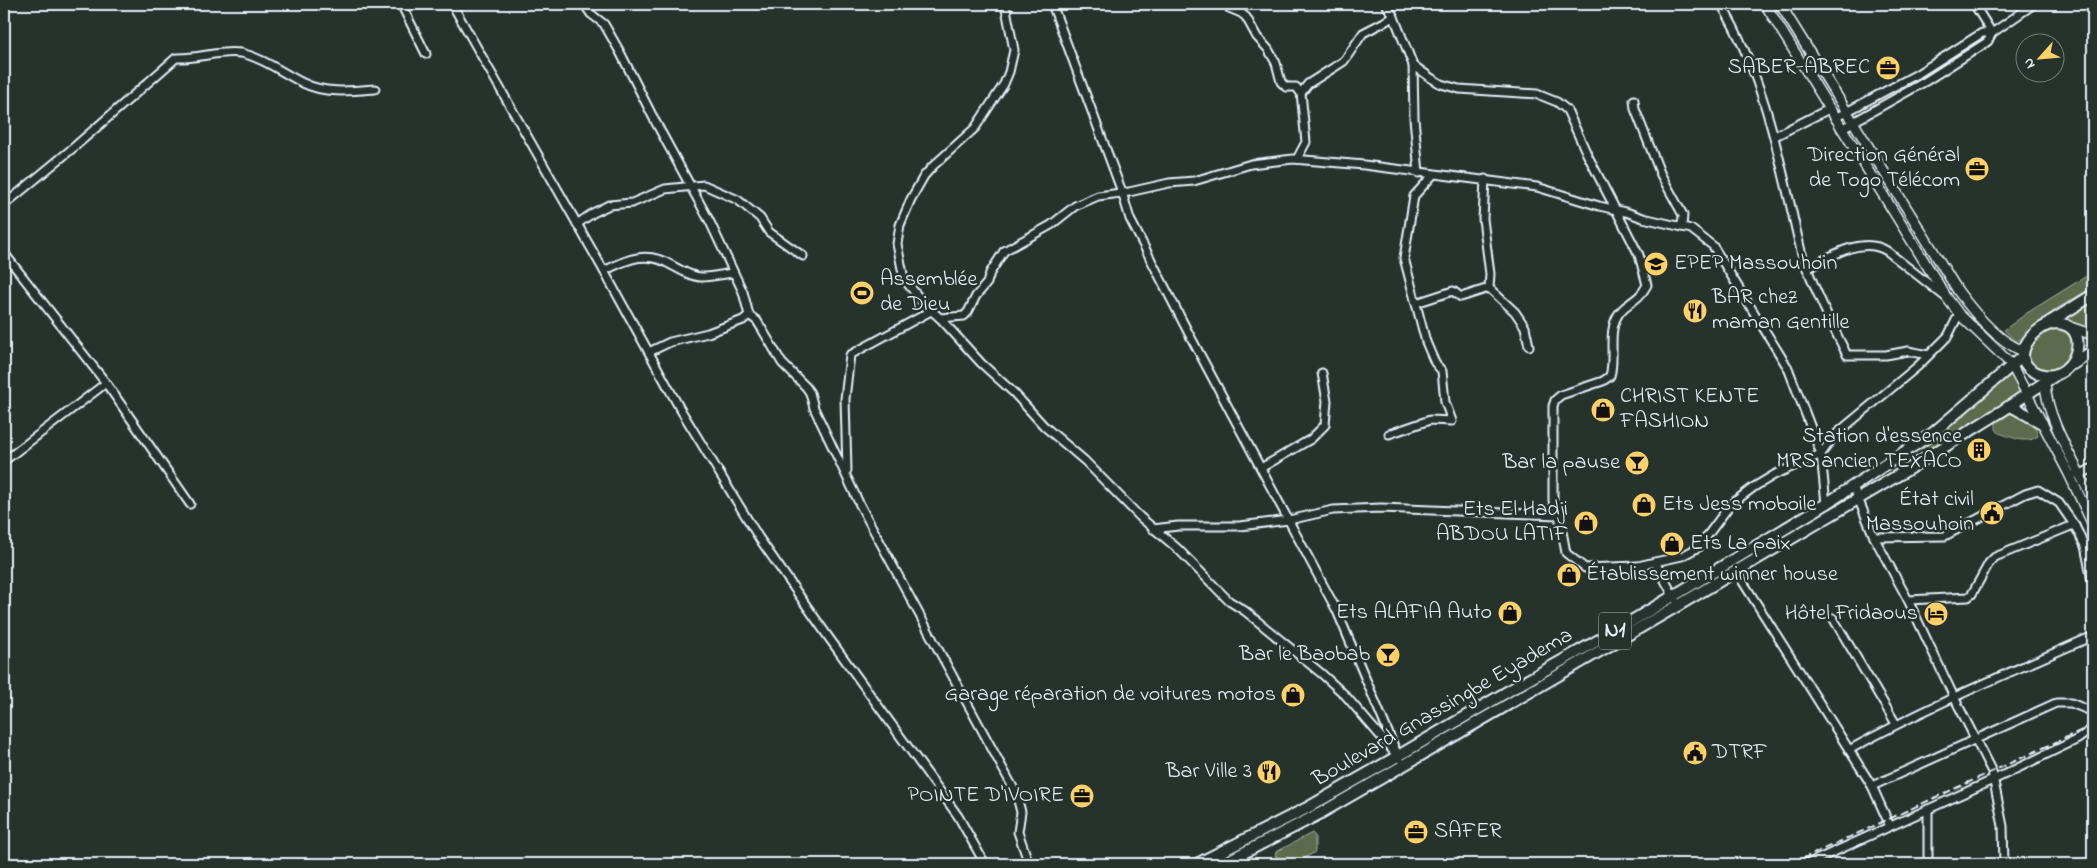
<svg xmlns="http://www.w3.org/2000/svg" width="2097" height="868" font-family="'Indie Flower',sans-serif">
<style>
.green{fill:#5c6b4d;stroke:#a2aea2}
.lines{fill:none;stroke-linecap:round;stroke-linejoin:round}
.minor-casing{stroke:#e8f1f8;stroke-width:11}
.major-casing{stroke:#e8f1f8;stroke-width:12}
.highway-casing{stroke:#e8f1f8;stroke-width:14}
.minor{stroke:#26332d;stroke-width:7}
.major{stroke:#26332d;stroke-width:9}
.highway{stroke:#26332d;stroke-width:10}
.rail{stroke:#e8f1f8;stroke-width:2;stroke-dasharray:8 4;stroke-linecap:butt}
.labels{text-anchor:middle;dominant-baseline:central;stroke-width:5;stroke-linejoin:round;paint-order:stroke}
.shield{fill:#26332d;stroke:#aeb8bb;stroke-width:1}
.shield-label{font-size:21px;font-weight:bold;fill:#e8f1f8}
.poi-label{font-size:22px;fill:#e8f1f8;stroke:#26332d;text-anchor:end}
.street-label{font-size:22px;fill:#e8f1f8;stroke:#26332d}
</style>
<rect width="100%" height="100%" fill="#26332d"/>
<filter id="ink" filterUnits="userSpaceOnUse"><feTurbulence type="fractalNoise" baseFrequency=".02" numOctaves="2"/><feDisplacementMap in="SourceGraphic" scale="10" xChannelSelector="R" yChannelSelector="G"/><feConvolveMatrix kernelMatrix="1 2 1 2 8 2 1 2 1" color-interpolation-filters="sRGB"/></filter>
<g filter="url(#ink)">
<g class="green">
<path d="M2093,272v15l-37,22 -39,33 -13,-12 23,-17z"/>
<path d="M2093,301v31l-30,-12v-2z"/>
<path d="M2051,327l18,4 7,12c-2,5 -4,14 -8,18 -17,19 -48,6 -38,-16 3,-7 14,-13 21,-18z"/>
<path d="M2009,369l8,13 3,12 -94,58 -3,-4 19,-13z"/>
<path d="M2010,414c11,0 28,11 28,22 -12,9 -26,1 -39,-3l-3,-4v-7z"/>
<path d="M1312,833l3,3v16l-20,12 -20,-8 1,-4z"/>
</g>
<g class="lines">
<defs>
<g id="minor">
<path d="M401,4l25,50"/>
<path d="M452,4l152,267 75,136 80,131 70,100 129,178 27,48"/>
<path d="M584,4l7,10 13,10 16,28 35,69 55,101 33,70 6,23"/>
<path d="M1005,4l9,46 -5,22 -5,12 -29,44 -42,38 -9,10 -13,23 -11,26 -3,19 7,35 20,25 16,14 41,45 33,30 30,33 41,35 55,56 38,32 51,52 16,10 77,63 23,21 55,64"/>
<path d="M1052,4l70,188 8,27 58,113 149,279 59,140"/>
<path d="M1228,4l1,4 12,5 5,4 11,20 11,12 8,14 5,19 5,5h10l5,6"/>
<path d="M1386,4l8,13 19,48 18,13 10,6 18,5 78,5 20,8 10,8 20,44 52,101 8,30c-9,17 -17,15 -27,27 -14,18 -4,44 -10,64l-7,5 -42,14 -6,5 -2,6v95l6,14"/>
<path d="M1721,4c45,75 60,163 80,247 12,36 29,70 46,104h39l22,-4 20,4"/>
<path d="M1974,4l18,29"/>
<path d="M1413,65l1,53 5,55"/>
<path d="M1634,100l1,9 26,66 22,40 -1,12"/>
<path d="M1835,118l84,-45 63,-40h10"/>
<path d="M1841,129l85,-48 58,-37 4,-3 4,-8 42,-29"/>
<path d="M1775,136l54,-27"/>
<path d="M1297,159l9,-17 -5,-49 7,-9 36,-23 19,-28 31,-16"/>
<path d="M1485,179l-2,40 7,55 -1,14 26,24 10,15 4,19"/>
<path d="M4,205l69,-57 103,-90c22,1 43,-8 65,-5 22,5 42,20 62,30 22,11 48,8 72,6"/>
<path d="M577,224l16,-11 16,-8 23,-2 33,-14 39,-4 34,15 22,18 9,14 34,24"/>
<path d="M4,253l102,130 84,121"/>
<path d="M1807,269c22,-12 55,-34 80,-18l57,45"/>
<path d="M604,271c25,-13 44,-21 69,-5 9,5 19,11 29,11 10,0 22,-3 31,-4"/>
<path d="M1416,303l37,-12 8,6 28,-9"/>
<path d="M940,318l24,-2 4,-4 8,-16 11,-13 3,-10 14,-22 47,-26 24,-19 23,-10 31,-4 40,-9 25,-2 57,-17 42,-5 71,6 173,22 62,19 27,6 17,6 48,11 22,17 75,122 33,86 5,50"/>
<path d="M649,352l21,-10 38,-9 35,-13 6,-5 8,6 5,8 20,34 24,24 4,6 4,15 46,97 156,288 5,19 -3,20 11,32"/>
<path d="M1389,434l41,-14 22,1 -7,-19 -3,-31 -7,-8 -9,-21 -22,-84 10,-62 19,-21"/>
<path d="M4,461l102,-78"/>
<path d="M1261,468l50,-29 14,-14 2,-24 -5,-28"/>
<path d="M847,470l-2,-71 5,-44 81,-44"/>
<path d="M2075,474h6l12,-6"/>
<path d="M1853,486l21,51 34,63 46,97 38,75 11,54 1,38"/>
<path d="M1153,529l25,-3h62l49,-6 44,-10 48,-2 178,7 7,38 19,15 53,-2 17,-4 20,37"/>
<path d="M1874,537l71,-1 80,-42 13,-4 21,13 16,23"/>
<path d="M2085,546l8,40"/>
<path d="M1655,562l27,-6 17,-9 31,-42 24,-18 20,-12 47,-21 14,-19 83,-69 30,-30 11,-22"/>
<path d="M1736,571l136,215 18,40"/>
<path d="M1908,600l60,-3 4,-3 17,-31 6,-6 76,-31h4l10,20 8,-1"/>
<path d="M1833,618l63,106"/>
<path d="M1849,750c79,-44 162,-78 244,-114"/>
<path d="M1872,786l184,-83h15l22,9"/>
<path d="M1928,809v55"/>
<path d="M1807,864l188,-85 83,-40 15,-11"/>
</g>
<g id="major">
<path d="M1765,4l182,294 12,16 52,50 58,110 24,51"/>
<path d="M1780,4l178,287c16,22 39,50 65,60"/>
<path d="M2073,328l20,7"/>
<path d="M2045,383c2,39 32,82 48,118"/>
</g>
<g id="highway">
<path d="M2048,323l45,-28"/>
<path d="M2056,323c41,2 17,66 -19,50 -31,-13 -4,-48 19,-50z"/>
<path d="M2073,364l20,-13"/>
<path d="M2011,406l31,17"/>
<path d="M1197,864l110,-56 91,-52 119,-70 103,-58 206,-124 107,-71 90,-77"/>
<path d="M1222,864l97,-50 85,-49 275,-160 228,-135 95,-59 52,-35"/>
</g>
</defs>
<use href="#minor" class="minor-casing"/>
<use href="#major" class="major-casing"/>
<use href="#highway" class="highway-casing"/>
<use href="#minor" class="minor"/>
<use href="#major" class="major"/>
<use href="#highway" class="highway"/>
<path class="rail" d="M1791,864l302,-139"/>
</g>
</g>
<defs>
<symbol id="office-disc" viewBox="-11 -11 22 22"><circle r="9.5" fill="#ffd166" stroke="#26332d"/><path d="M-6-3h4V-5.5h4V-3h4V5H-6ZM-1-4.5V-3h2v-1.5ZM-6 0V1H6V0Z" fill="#111"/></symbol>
<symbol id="school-disc" viewBox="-11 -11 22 22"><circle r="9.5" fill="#ffd166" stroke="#26332d"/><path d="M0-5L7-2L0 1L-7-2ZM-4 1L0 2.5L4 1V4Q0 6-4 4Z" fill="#111"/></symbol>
<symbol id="stadium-disc" viewBox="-11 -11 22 22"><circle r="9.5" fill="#ffd166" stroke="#26332d"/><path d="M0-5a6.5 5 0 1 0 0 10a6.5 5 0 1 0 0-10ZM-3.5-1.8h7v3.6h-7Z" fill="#111"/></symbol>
<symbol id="restaurant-disc" viewBox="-11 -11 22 22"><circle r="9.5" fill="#ffd166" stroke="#26332d"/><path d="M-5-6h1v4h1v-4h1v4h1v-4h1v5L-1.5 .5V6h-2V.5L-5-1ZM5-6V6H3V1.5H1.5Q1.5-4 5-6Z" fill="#111"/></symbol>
<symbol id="shop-disc" viewBox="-11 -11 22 22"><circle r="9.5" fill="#ffd166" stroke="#26332d"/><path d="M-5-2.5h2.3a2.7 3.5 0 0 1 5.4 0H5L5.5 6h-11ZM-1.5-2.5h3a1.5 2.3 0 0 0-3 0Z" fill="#111"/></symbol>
<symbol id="building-disc" viewBox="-11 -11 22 22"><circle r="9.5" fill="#ffd166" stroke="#26332d"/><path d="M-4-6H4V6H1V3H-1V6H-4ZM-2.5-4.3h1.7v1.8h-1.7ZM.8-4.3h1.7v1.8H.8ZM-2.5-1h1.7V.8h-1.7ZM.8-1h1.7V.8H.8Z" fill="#111"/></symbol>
<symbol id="bar-disc" viewBox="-11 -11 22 22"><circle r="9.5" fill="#ffd166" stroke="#26332d"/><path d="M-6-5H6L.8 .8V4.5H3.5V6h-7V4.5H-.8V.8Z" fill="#111"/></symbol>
<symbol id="civic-disc" viewBox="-11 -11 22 22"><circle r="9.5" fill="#ffd166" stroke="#26332d"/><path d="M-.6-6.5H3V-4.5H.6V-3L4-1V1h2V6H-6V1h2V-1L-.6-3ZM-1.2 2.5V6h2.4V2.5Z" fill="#111"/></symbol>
<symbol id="hotel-disc" viewBox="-11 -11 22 22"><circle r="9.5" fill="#ffd166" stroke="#26332d"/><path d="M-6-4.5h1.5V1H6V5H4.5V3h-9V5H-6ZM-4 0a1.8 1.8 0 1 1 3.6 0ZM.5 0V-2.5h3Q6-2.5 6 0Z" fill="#111"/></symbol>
</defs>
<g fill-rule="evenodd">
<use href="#office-disc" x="1874" y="54" width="28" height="28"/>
<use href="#office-disc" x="1963" y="155" width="28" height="28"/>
<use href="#school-disc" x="1642" y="250" width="28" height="28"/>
<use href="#stadium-disc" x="848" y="279" width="28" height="28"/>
<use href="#restaurant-disc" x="1681" y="297" width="28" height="28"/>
<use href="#shop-disc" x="1589" y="396" width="28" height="28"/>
<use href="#building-disc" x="1965" y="436" width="28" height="28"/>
<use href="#bar-disc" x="1623" y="449" width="28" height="28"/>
<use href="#shop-disc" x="1630" y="491" width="28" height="28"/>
<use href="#civic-disc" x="1978" y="499" width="28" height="28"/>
<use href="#shop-disc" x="1572" y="509" width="28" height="28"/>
<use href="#shop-disc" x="1658" y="530" width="28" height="28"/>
<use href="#shop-disc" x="1555" y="561" width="28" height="28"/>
<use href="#shop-disc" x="1496" y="599" width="28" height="28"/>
<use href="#hotel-disc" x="1922" y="600" width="28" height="28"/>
<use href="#bar-disc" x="1374" y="641" width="28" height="28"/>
<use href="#shop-disc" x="1279" y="681" width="28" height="28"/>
<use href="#civic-disc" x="1681" y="739" width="28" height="28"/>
<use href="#restaurant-disc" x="1255" y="758" width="28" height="28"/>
<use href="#office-disc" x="1068" y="782" width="28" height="28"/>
<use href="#office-disc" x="1402" y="818" width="28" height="28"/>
</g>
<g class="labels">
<rect class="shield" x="1599" y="612.5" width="32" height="37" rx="4"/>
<g class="shield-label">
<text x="1615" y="631">N1</text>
</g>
<g class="poi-label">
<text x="1870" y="68">SABER-ABREC</text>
<text x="1960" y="156">Direction Général<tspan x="1960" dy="25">de Togo Télécom</tspan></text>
<text x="1674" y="264" text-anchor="start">EPEP Massouhoin</text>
<text x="880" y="280" text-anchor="start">Assemblée<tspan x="880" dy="25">de Dieu</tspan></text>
<text x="1712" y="298" text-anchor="start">BAR chez<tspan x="1712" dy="25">maman Gentille</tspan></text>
<text x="1620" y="397" text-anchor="start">CHRIST KENTE<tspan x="1620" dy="25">FASHION</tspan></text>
<text x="1962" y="437">Station d'essence<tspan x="1962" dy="25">MRS ancien TEXACO</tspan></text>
<text x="1620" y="463">Bar la pause</text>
<text x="1974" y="500">État civil<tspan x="1974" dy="25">Massouhoin</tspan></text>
<text x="1662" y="505" text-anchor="start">Ets Jess moboile</text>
<text x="1568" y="510">Ets El Hadji<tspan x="1568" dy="25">ABDOU LATIF</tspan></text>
<text x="1690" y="544" text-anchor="start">Ets La paix</text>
<text x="1586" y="575" text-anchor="start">Établissement winner house</text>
<text x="1492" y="613">Ets ALAFIA Auto</text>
<text x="1918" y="614">Hôtel Fridaous</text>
<text x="1370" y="655">Bar le Baobab</text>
<text x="1276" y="695">Garage réparation de voitures motos</text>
<text x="1712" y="753" text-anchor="start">DTRF</text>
<text x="1252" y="772">Bar Ville 3</text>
<text x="1064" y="796">POINTE D'IVOIRE</text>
<text x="1434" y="832" text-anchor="start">SAFER</text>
</g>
<g class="street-label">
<text transform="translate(1443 708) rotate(-30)">Boulevard Gnassingbe Eyadema</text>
</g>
</g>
<rect width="2097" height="868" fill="none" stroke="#26332d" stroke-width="20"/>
<rect x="10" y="10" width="2077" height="848" fill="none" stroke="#e8f1f8" stroke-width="2" filter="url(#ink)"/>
<g transform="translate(2040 58) rotate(243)"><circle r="24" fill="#26332d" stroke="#747f7e"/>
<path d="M0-4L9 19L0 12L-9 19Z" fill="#ffd166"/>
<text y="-8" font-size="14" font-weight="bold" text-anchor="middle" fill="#e8f1f8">N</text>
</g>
</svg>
